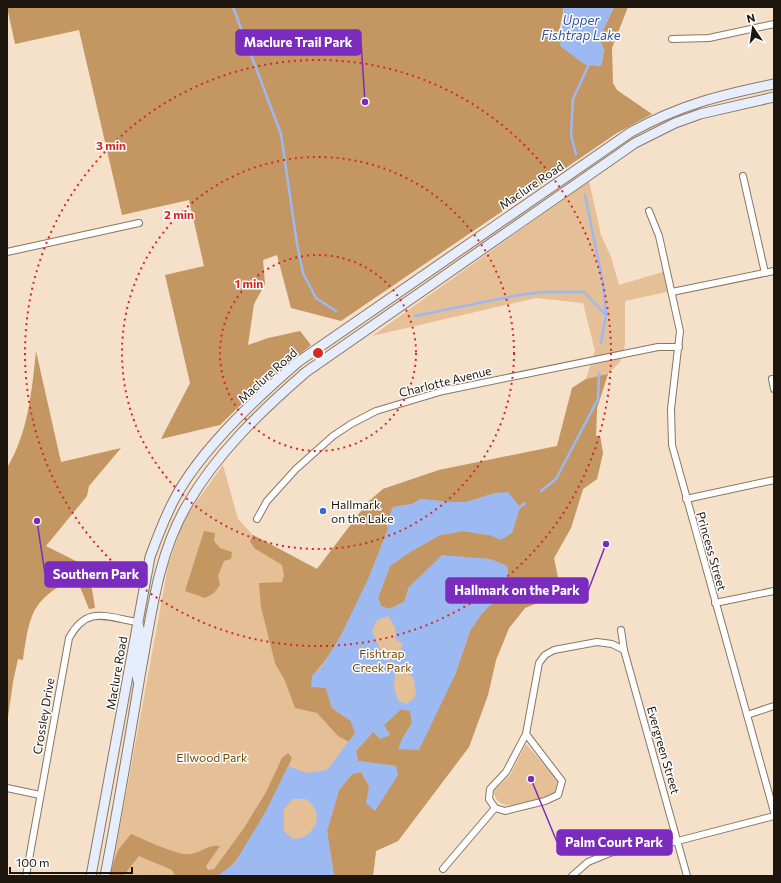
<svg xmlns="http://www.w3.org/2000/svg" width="781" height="883" font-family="Commissioner,sans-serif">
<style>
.green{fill:#e5c096}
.forest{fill:#c39662}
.water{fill:#9db9f2;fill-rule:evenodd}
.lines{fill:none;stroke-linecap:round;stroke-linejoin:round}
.stream{stroke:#9db9f2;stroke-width:2.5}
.minor-casing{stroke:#8a7763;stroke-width:8}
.secondary-casing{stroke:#8a7763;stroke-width:11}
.minor{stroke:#fff;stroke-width:6}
.secondary{stroke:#e6edfc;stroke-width:9}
.ring{fill:none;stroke:#d62828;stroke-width:2;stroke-dasharray:2 4}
.poi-dot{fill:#3867d7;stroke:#fff;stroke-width:1.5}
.labels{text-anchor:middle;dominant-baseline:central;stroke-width:3;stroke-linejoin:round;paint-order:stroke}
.street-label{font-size:12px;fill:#1d160e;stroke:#fff}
.poi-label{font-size:12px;fill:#1d160e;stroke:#fff;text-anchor:start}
.park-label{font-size:12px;fill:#724602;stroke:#fff}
.water-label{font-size:13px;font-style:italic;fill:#345397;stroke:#fff}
.centre{fill:#d62828;stroke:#fff;stroke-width:2}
.ring-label{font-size:12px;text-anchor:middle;font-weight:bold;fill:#d62828;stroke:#fff;stroke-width:3;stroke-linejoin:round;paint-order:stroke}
.leader{fill:none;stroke:#7b2cbf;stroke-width:1.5}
.callout-dot{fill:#7b2cbf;stroke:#fff;stroke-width:1.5}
.callout{fill:#7b2cbf;stroke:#7b2cbf;stroke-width:1.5}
.callout-label{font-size:13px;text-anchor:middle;font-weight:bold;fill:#fff}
</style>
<rect width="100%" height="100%" fill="#f5e0ca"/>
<g class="green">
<path d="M589,181l12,54 10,22 8,28 47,-14 5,20 -46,10v44l-5,17 -12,12 -11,34 -1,28h4l3,17 -6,26 -14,10 -12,39 -17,30 8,39 -20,4 -17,7 -16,20 -13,32 -8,35 -19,52 -71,94 -22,10 -3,25h-262l57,-310 14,-41 7,-13 34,-47 15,54 15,16 64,34 51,-67 15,-13 56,-19 118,-24 15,-58 14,-9 9,-28 -12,-48 -47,-5 -164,38z"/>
<path d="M526,744l34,38 -5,12c-15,7 -59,24 -61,-3l16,-16z"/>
</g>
<g class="forest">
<path d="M7,7h557l-4,21 24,36 17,2 3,-16 -5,-12 15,-31h14l-16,41 1,35 4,7 35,24 -35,19 -276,188 -50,-13 -14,-53 -14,5 2,24 -11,20 -6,41 20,-7 32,-7 11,14 -53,43 -38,37 -59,14 29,-56 -25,-108 39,-9 -15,-66 -67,15 -43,-185 -64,14z"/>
<path d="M36,351l25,111 60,-14 -32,38 -2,10 -41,50 32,16 13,21 4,25 -6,1 -13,-32c-45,23 -46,36 -53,83l-5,-1 -5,23 -6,42v-256c21,-35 25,-77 29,-117z"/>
<path d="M608,374l-11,34 -1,28h4l3,17 -6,26 -14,10 -12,39 -17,30 8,39 -20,4 -17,7 -16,20 -13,32 -8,35 -19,52 -71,94 -22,10 -3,25h-39l-7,-45 12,-41 13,-16 9,-2 8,14 27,-20 -38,-5 -2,-10 17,-19 17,3 -6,-10 17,-16 9,2 2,12 -10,16 53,-64 15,-44 12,-18 28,-26 -3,-21 -17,-7 -18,-1 -63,29 -5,15 -15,7 -8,-3 -3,-8 12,-32 20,-14 30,-17 23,-4 26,4 23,-2 8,-26 -25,-14 -28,9h-17l-29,-3 -9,5 -19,3 -6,16 1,6c-18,46 -42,112 -76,147l14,12 6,20 19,13 4,12 -6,9 -11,-6 -21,-23 -22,-5 -10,-27 -10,-18 -14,-56 -2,-24 23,-1 2,-7 -2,-10 -28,-17 -4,-7 3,-6 64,34 51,-67 15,-13 56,-19 118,-24 15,-58 14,-9z"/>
<path d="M204,531l11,2 -1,8 6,7 12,4 -1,7 -7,2 -6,15 2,9 -6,8 -9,5 -20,-7z"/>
<path d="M288,753l4,5c-11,25 -50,109 -74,118 -7,2 -34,0 -43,0l-3,-6 -33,-14 -16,20h-14l9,-26 13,-16c12,5 49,23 60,20 11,-2 17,-10 29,-8l-14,20 2,4 6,-1 30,-41 22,-36 16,-34z"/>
</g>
<g class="water">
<path d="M564,7h50l-15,31 5,12 -3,16 -17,-2 -24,-18z"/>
<path d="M508,492l12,15 -8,26 -11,7 -12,-5 -26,-4 -23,4 -30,17 -20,14 -12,32 3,8 8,3 15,-7 5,-15 33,-32 48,4 17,7 3,21 -28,26 -12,18 -15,44 -36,75 -21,-1 4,-10 10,-16 -2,-12 -9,-2 -17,16 6,10 -10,4 -7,-7 -17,19 2,10 38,5 2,9 -23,36 -9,-8 3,-17 -8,-14 -9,2 -13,16 -12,41 7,45h-117l17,-12 32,-53 22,-45 19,7 20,-3 28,-37 -4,-12 -19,-13 -6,-20 -15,-1 1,-11 10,-10 18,-29 30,-62 18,-46 -1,-6 6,-16 19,-3 9,-5 29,3h17l28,-9zM388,616l7,11 1,13 7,4 -8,17 -12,-5 -11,-25 4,-10zM406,670l8,9 2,17 -9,8 -9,-3 -4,-14 1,-14zM293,799h13c14,10 15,27 -1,37 -3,2 -8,3 -12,3l-9,-8v-22z"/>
</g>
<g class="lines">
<g class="stream">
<path d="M233,7l48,127 16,110 6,29 13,25 20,13"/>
<path d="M576,154l-5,-19 2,-36 17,-37"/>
<path d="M585,195l18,88 3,32 -5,28"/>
<path d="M415,316l104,-21 25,-3h40l22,23"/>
<path d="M541,491l15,-12 42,-80 1,-26"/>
<path d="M519,508l6,-5"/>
</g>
<defs>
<g id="minor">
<path d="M672,39l37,-1 65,-14"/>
<path d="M743,176l22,97"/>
<path d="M649,211l10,25 21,95 -9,78 1,36 102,367"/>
<path d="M7,252l132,-29"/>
<path d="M672,292l102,-21"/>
<path d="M772,379l2,10"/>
<path d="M686,499l88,-19"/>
<path d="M257,519l10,-18 29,-32 37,-33 18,-12 25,-13 67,-20 215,-44h21"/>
<path d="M715,603l59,-12"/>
<path d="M621,630l3,20 63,226"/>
<path d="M747,715l27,-9"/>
<path d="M526,734l36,47 -4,14 -13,6 -40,10 -10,-3 -6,-9 1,-10 16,-17 20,-38 13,-71 6,-8 9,-5 43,-8 15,2 12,6"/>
<path d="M7,788l33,7"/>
<path d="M443,869l52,-61"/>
<path d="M26,876l43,-238c18,-33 37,-21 68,-16"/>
<path d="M572,876l16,-14 22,-9 29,-9 31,-1 104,-27"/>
</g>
<g id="secondary">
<path d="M137,622c10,21 -6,37 1,59"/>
<path d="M91,876l59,-319c7,-19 14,-38 24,-57 26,-50 81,-101 124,-138l333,-230c49,-27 89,-37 143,-48"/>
<path d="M105,876c13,-67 24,-133 35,-200 11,-58 17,-120 47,-171 30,-52 74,-94 119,-133l329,-229 40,-20 25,-9 74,-17"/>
</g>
</defs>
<use href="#minor" class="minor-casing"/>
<use href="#secondary" class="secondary-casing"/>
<use href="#minor" class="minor"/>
<use href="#secondary" class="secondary"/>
</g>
<g class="ring">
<circle cx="318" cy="353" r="98"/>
<circle cx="318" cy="353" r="196"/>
<circle cx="318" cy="353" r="293"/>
</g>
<circle class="poi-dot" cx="323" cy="511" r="4"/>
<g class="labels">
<g class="street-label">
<text transform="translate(531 185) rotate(-34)">Maclure Road</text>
<text transform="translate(267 375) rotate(-42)">Maclure Road</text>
<text transform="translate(445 381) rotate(-14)">Charlotte Avenue</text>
<text transform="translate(712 551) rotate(74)">Princess Street</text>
<text transform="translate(116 673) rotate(-80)">Maclure Road</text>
<text transform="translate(43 716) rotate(-80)">Crossley Drive</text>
<text transform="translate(664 750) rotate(74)">Evergreen Street</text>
</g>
<g class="poi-label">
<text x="331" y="504">Hallmark<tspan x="331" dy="14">on the Lake</tspan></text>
</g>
<g class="park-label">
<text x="382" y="653">Fishtrap<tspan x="382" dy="14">Creek Park</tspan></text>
<text x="212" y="757">Ellwood Park</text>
</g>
<g class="water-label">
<text x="581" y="20">Upper<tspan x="581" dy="15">Fishtrap Lake</tspan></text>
</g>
</g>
<circle cx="318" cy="353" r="6" class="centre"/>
<g class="ring-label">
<text x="111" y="150">3 min</text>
<text x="179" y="219">2 min</text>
<text x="249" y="288">1 min</text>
</g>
<path class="leader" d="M365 102L361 42M37 521L45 574M606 544L588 591M531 779L557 842"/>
<g class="callout-dot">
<circle cx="365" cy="102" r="4"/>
<circle cx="37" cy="521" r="4"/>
<circle cx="606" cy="544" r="4"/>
<circle cx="531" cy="779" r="4"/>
</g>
<g class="callout">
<rect x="236" y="30" width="125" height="25" rx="4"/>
<rect x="45" y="562" width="102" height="25" rx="4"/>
<rect x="446" y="578" width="142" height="25" rx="4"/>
<rect x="557" y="830" width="115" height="25" rx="4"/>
</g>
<g class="callout-label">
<text x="298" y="47">Maclure Trail Park</text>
<text x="96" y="579">Southern Park</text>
<text x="517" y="595">Hallmark on the Park</text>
<text x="614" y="847">Palm Court Park</text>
</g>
<rect width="781" height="883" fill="none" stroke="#1d160e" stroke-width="16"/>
<g transform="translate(753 28) rotate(347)" stroke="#ffffff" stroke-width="3" paint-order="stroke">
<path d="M0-3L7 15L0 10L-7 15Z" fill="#1d160e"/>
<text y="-6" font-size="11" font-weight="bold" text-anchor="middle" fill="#1d160e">N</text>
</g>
<path d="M10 867v6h122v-6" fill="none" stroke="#1d160e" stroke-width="2"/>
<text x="16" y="867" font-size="12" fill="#1d160e" stroke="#ffffff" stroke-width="3" paint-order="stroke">100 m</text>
</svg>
